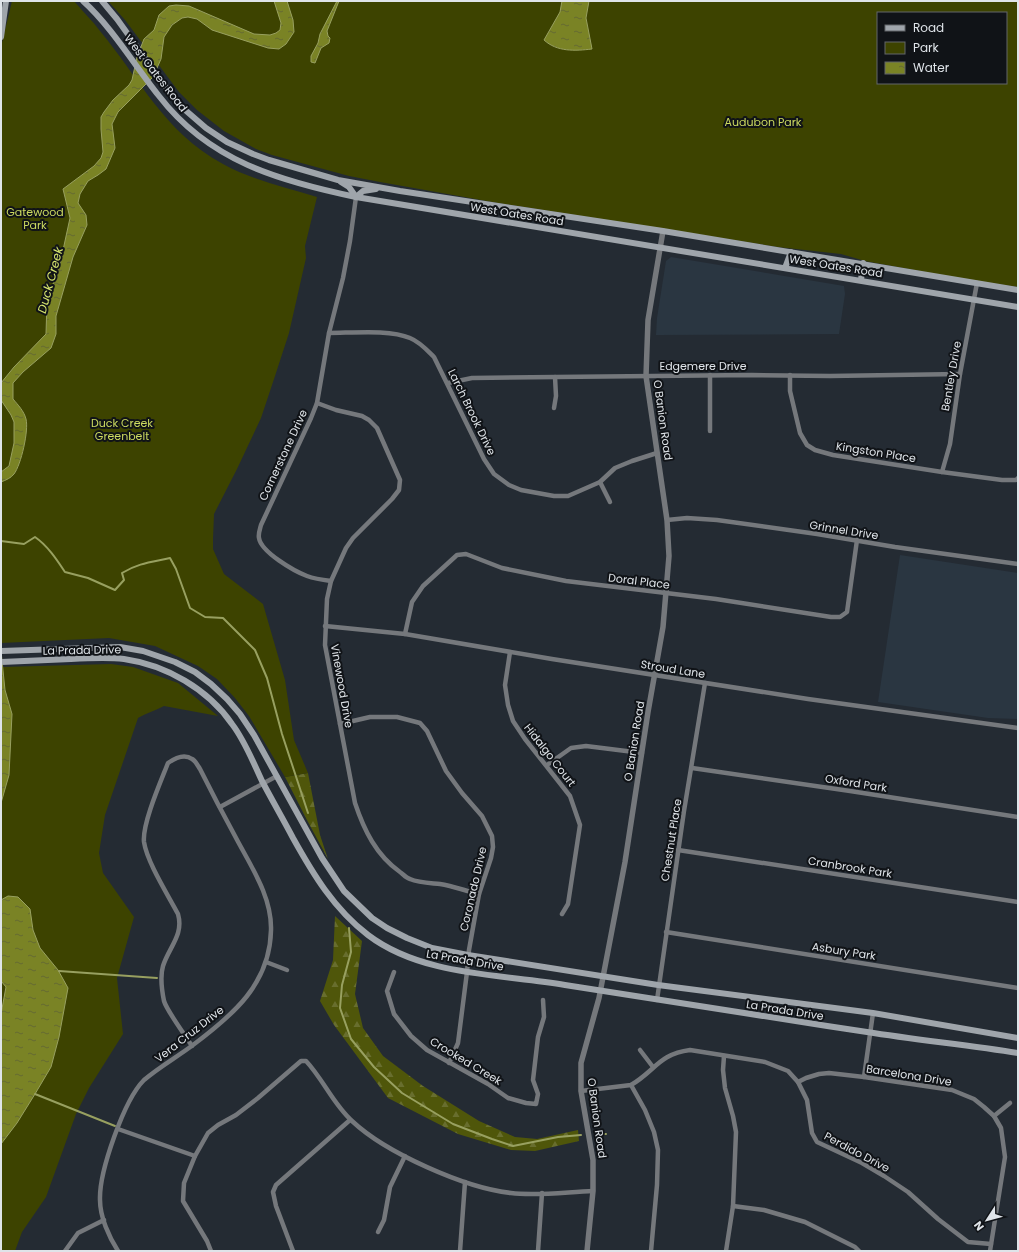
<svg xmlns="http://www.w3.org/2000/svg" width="1019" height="1252" font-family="Poppins,sans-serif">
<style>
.built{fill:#2a3641}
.forest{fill:url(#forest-firs)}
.park{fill:#3d4300;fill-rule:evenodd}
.water{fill:url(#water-ripples);stroke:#98a060}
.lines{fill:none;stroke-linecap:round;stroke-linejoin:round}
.stream{stroke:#98a060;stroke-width:2}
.minor{stroke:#75787c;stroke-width:4.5}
.tertiary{stroke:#75787c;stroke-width:5.5}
.secondary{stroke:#9fa5ab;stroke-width:6}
.labels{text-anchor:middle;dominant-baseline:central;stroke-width:4;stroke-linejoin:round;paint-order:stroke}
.street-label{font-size:11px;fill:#dfe4e9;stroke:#101317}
.park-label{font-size:11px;fill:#ccda60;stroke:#101317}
.water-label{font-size:12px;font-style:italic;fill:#d9e86f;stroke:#101317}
</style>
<defs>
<pattern id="forest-firs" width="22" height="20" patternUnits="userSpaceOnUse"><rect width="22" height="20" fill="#4f560a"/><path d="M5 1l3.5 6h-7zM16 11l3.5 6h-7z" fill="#686e2e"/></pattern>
<pattern id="water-ripples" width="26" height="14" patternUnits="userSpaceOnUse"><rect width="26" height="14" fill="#7a8325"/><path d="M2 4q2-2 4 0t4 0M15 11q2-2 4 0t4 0" fill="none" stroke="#646a32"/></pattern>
</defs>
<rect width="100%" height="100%" fill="#242b33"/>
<g class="built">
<path d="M671,257l173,29 1,8 -6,40 -183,1 1,-17 9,-57z"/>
<path d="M900,555l118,18v146l-30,-1 -110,-16z"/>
</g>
<g class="forest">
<path d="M308,773l12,62 8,24 -20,-37 -23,-45z"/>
<path d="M335,916l27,25 -7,53 8,34 20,28 40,30 56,35 36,16 22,2 41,-9 1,11 -44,10 -24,-1 -53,-16 -70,-36 -54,-73 -14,-24 13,-41z"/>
</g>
<g class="park">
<path d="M12,1h62c8,10 18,19 26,30 40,48 64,101 123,133 29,16 62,23 94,33l-12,49 1,12 -17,75 -14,43 -14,42 -24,51 -23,45 -1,25v10l11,25 39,30 22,76 9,60 14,33 -23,4 -36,-61 -14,-18 -18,-19 -19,-13 -43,-20 -46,-8 -108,5v-596z"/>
<path d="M108,1h910v286l-54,-8 -99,-18 -24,-7 -63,-7 -280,-44 -118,-21 -31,-6 -77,-21 -16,-6 -32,-18 -27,-21 -18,-18 -54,-72zM878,13h128v70h-128z"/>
<path d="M111,664l22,3 45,16 40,33 -54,-10c-9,5 -18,7 -26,12l-33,97 -6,38 4,20 31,44 -17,61 6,56 -34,54 -13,26 -30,83 -24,35 -7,19h-14v-584z"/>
</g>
<g class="water">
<path d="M274,1h13l6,19 1,12 -8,12 -7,5 -11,-1 -56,-18 -15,-11 -9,-2 -6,1 -10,7 -8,12 -3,22 -8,18 -35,35 -6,12 3,24 -9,21 -8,6 -10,6 -8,13 -2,9 8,12 1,10 -14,32 -17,59v18l-5,14 -28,24 -10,11v16c5,6 11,12 13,20 3,11 -5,46 -12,55 -3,4 -8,6 -13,8v-10l8,-6 5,-23v-21l-3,-7 -10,-15v-17l13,-16 32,-33 1,-33 13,-37 10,-46 -7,-29 31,-23 7,-8 2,-6 -2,-23v-12l3,-5 9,-12 16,-15 3,-5 5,-23 7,-18 10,-9 5,-15 10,-9 7,-1 13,1 65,28 16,1 6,-2 4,-3 1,-7z"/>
<path d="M337,1h2l-12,30 1,5 2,2 -1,5 -8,5 -6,15 -4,-1v-6l7,-13 2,-9z"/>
<path d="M562,1h27l-3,17 6,31c-17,2 -35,3 -48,-9l16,-28z"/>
<path d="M1,651l4,39 7,24 -3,61 -8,28z"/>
<path d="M8,896l10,1 12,12 3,21 7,18 18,22 10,18 -9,49 -8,30 -16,27 -18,29 -16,21v-130l5,-27 -5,-6v-81z"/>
</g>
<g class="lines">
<g class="stream">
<path d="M1,541l23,3 11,-7c13,9 22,23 30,35l23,6 27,12 9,-10 -2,-7c16,-10 30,-11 48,-15l6,11 14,39 15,9 18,1 32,32 12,28 15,56 26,79"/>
<path d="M349,928l2,24 -9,33 -2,23 11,31 23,28 28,26 51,31 39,15 21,7 45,-9 23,-2"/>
<path d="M59,971l98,7"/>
<path d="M35,1094l80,32"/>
<path d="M599,1134h7"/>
</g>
<g class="minor">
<path d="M329,333c22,0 61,-4 81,5 10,4 17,12 24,19l50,102 10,15 15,11 12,5 33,6h14l32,-14 15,-14 17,-7 25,-8"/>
<path d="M710,375v56"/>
<path d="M790,375v16l10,42 7,12 8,5 18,5 109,17 60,8h14l2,-2"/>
<path d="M448,383l24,-5 83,-1 197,-2 78,1 130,-2"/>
<path d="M317,403l19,7 26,6 7,4 8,8 23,52 -1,10 -7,9 -39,39 -7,10 -15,33 -4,18 -2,46 30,158c9,27 21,52 45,69 3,2 6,6 10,7 9,4 20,4 30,5 13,2 26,7 39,10"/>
<path d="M554,408l2,-12 -1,-19"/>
<path d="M942,472l8,-28 10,-70 17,-91"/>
<path d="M600,482l10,20"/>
<path d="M667,520l20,-2 30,2 100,14 78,13 123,17"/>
<path d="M331,581c-8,-1 -16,-2 -24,-5 -13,-5 -46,-24 -48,-38 -1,-4 1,-9 2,-13l50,-107 6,-15 12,-70 14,-55 7,-37 6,-44"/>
<path d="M325,626l80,8 147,25 256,40 210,29"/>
<path d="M405,634l7,-32 11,-16 34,-31 9,-1 36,14 64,13 150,18 115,18h9l7,-5 10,-72"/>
<path d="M510,652l-5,33 3,20 5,16 12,18 45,57 10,29 -12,79 -6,10"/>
<path d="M340,724l30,-7h27l23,6 7,8 19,40 16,22 20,23 10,20 1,11 -2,11 -12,36 -10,56 -2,22 -9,71 -9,20"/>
<path d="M547,765l24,-17 15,-2 56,7"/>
<path d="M692,768l158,23 168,26"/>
<path d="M220,807l57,-31"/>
<path d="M678,850l340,52"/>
<path d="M666,932l352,56"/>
<path d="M266,962l21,8"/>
<path d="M394,972l-7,19 7,23 17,22 16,14 61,34 20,14 18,5 10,1 2,-10 -5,-14 5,-43 6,-20 -1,-17"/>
<path d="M657,1000l27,-189 21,-128"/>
<path d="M640,1050l13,17"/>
<path d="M724,1056l-1,14 2,18 8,28 3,16 -3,74 -7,45"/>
<path d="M864,1077l9,-64"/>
<path d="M798,1082l8,-4 13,-4 10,-1 35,4 88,13 22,9 10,8 10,9 7,12 4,29 -15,94"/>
<path d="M631,1085l14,25 9,22 4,18 -1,35 -6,66"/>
<path d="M581,1091l50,-6c24,-14 28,-31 59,-35l75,12 23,9 10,11 9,18 5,33 5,9 45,21 22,13 24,16 30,27 30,23 23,2"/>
<path d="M994,1116l16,-13"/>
<path d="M118,1129l77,27"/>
<path d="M733,1206l31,4 41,12 50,25 4,4"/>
<path d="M378,1232l6,-12 6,-33 15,-31"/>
<path d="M65,1251l13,-18 26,-13"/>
<path d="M118,1251c-9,-14 -18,-34 -18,-51 -1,-28 24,-100 44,-120 15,-13 33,-23 49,-35 40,-30 77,-61 78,-115 1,-34 -21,-65 -36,-94 -12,-22 -24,-45 -35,-67 -2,-3 -5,-9 -8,-10 -8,-6 -17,-1 -24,4 -7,18 -26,61 -24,79 3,20 24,53 34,72 6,21 -9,33 -15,52 -3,10 -1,25 1,35 3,10 21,34 28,45"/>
<path d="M211,1251l-4,-10 -24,-40 1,-18 11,-27 13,-23 10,-8 18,-10 22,-17 43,-37h5c17,18 27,43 46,60 34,32 113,67 159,72 26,3 55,-1 82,-2"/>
<path d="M293,1251l-17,-45 -3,-14 3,-7 74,-65"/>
<path d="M460,1251l5,-69"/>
<path d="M538,1251l4,-58"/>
</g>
<path class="tertiary" d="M587,1251l6,-60v-31l-12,-69v-28l18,-65 26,-136 23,-150 15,-85 6,-71 -2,-36 -21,-144 2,-56 15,-89"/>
<g class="secondary">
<path d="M83,1c28,25 52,65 76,95 50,65 120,85 197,101l662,110"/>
<path d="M102,1l15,18 56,78 11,12 22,19 21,14 26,12 16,6 69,20 62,11 263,40 355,59"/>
<path d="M1,37l5,-36"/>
<path d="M341,182l8,5 7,10"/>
<path d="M356,197l7,-6 13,-2"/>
<path d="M785,268l6,-16"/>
<path d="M861,280l2,-17"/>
<path d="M1,651l119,-4 23,4 32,11 20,10 16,12 16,15 13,15 14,21 68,123 22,33 28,27 15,10 20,10 25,10 36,7 190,30 215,28 145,25"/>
<path d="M1,662c23,-1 47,-2 70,-3 18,-1 36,-2 53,0 42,6 84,30 108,65 13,17 21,38 30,57 10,19 21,38 31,57 20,36 41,71 75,97 54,41 132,39 197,50 100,16 201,32 302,47 50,8 101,13 151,21"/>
</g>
</g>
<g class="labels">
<g class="street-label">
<text transform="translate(156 73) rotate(52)">West Oates Road</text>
<text transform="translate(517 214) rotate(9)">West Oates Road</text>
<text transform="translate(836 266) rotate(9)">West Oates Road</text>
<text x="703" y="366">Edgemere Drive</text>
<text transform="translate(951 376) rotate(-80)">Bentley Drive</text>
<text transform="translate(472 412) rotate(64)">Larch Brook Drive</text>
<text transform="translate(663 420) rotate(82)">O Banion Road</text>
<text transform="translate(876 452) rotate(9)">Kingston Place</text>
<text transform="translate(283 455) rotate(-65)">Cornerstone Drive</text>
<text transform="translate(844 530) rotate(9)">Grinnel Drive</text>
<text transform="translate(639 581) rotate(7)">Doral Place</text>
<text transform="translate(82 650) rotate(-1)">La Prada Drive</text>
<text transform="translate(673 669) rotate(9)">Stroud Lane</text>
<text transform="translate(342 686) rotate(80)">Vinewood Drive</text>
<text transform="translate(634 741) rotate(-81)">O Banion Road</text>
<text transform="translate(550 755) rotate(52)">Hidalgo Court</text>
<text transform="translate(856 783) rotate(9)">Oxford Park</text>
<text transform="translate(671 840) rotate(-81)">Chestnut Place</text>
<text transform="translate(850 867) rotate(9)">Cranbrook Park</text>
<text transform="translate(473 889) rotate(-77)">Coronado Drive</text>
<text transform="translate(844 951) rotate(9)">Asbury Park</text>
<text transform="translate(465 960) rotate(10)">La Prada Drive</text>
<text transform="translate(785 1010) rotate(9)">La Prada Drive</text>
<text transform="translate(189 1034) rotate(-38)">Vera Cruz Drive</text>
<text transform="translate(466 1061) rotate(31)">Crooked Creek</text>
<text transform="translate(909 1075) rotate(9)">Barcelona Drive</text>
<text transform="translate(597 1118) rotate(82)">O Banion Road</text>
<text transform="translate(857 1152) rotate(28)">Perdido Drive</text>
</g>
<g class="park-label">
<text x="763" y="122">Audubon Park</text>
<text x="35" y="212">Gatewood<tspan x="35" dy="13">Park</tspan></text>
<text x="122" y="423">Duck Creek<tspan x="122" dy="13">Greenbelt</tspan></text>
</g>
<g class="water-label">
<text transform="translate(50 280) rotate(-75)">Duck Creek</text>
</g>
</g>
<rect width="1019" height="1252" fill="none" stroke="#dfe4e9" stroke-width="4"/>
<rect x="877" y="12" width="130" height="72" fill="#101317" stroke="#63676b"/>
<rect x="885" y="25" width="20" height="6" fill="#9fa5ab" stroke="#63676b"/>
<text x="913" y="32" font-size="12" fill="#dfe4e9">Road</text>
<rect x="885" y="42" width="20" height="12" fill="#3d4300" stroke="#63676b"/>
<text x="913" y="52" font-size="12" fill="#dfe4e9">Park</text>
<rect x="885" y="62" width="20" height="12" fill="url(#water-ripples)" stroke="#63676b"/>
<text x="913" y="72" font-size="12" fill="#dfe4e9">Water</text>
<g transform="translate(987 1220) rotate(234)" stroke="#101317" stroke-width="3" paint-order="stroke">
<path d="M0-3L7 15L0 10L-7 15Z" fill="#dfe4e9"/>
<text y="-6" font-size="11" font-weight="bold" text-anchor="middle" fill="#dfe4e9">N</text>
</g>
</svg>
